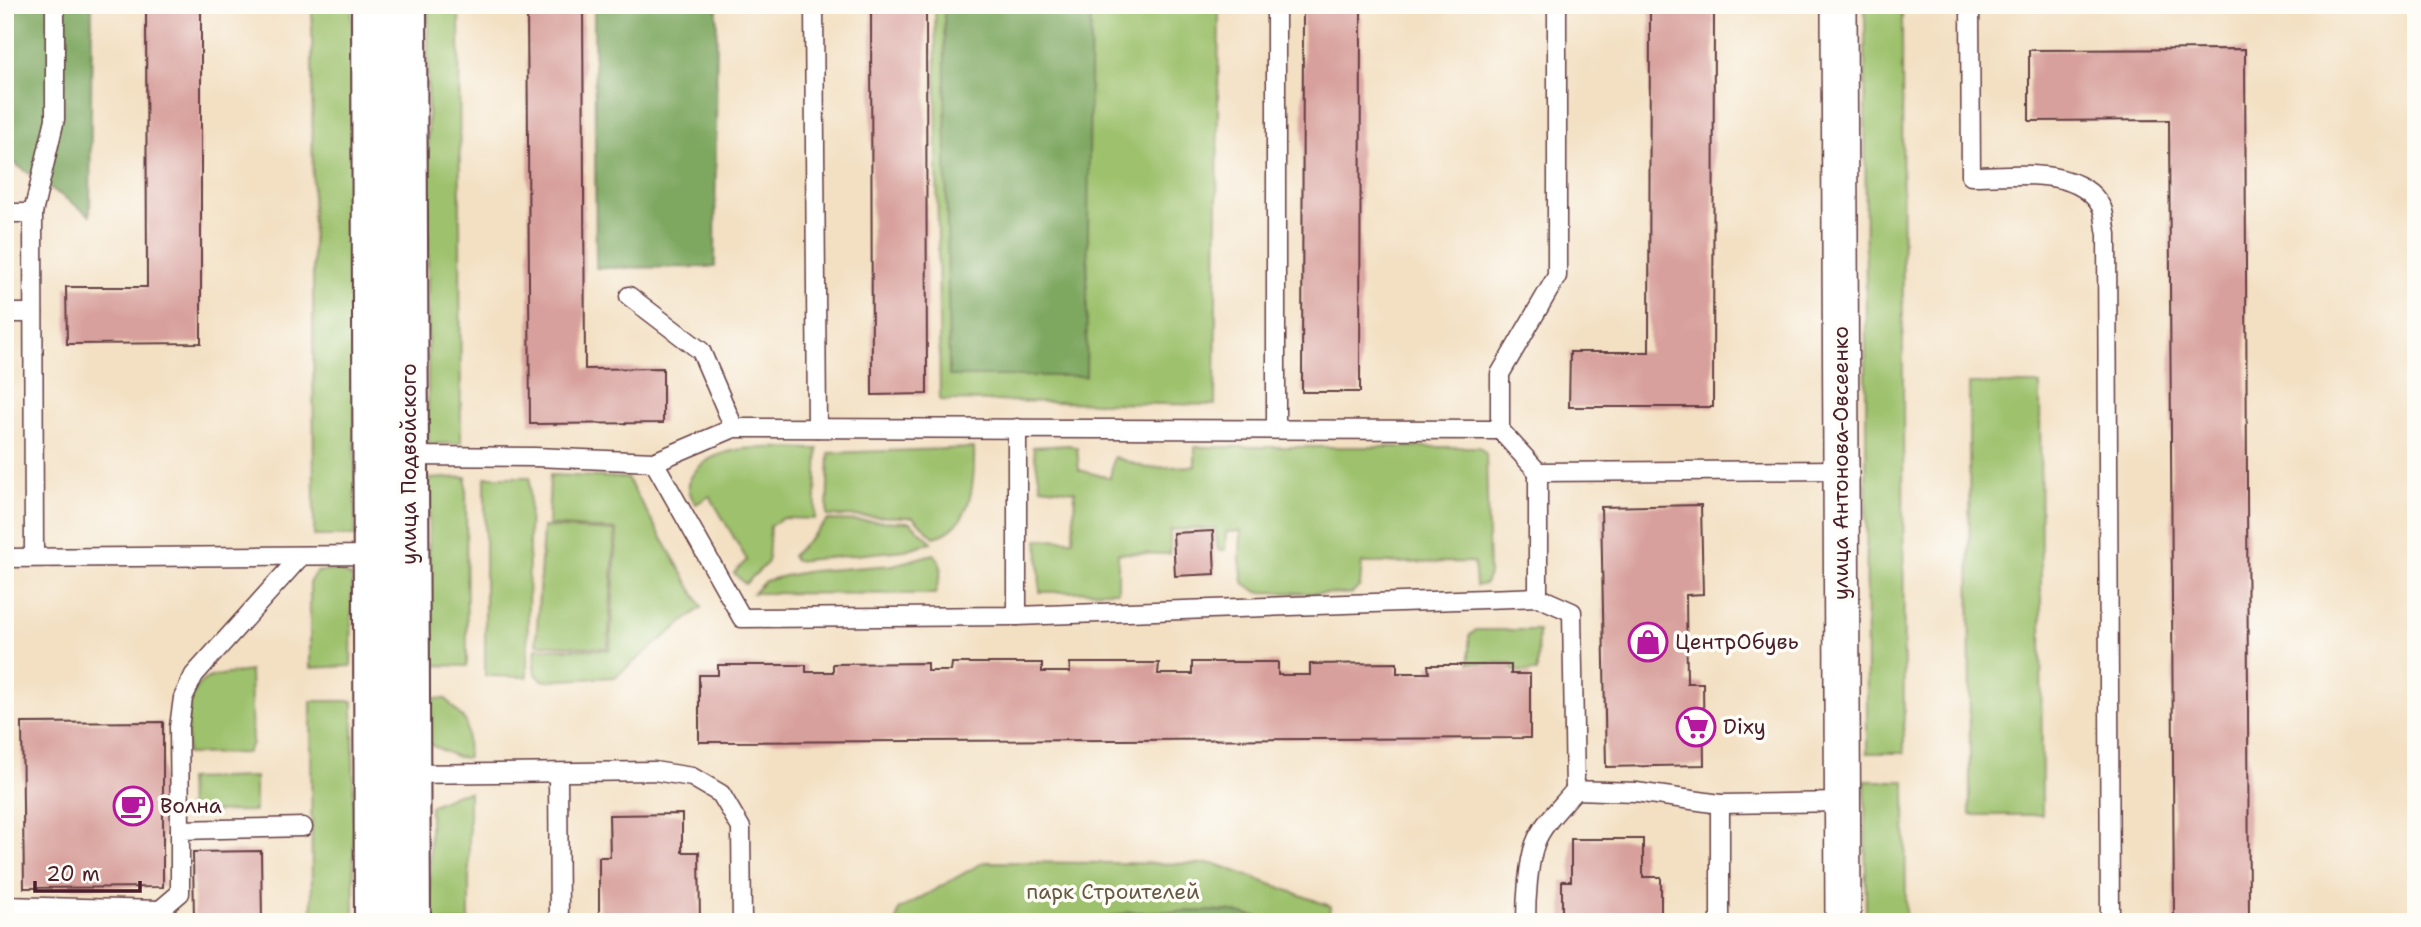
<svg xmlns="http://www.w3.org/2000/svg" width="2421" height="927" font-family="'Shantell Sans',sans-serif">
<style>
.green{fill:#9dc16c;stroke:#74704c;stroke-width:2}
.forest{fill:#7ea760;stroke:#646346;stroke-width:2}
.building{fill:#d8a09c}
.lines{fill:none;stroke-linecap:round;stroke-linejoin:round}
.lane-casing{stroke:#633c42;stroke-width:21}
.street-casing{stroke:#633c42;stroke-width:38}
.secondary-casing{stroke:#633c42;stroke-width:42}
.lane{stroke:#fff;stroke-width:18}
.street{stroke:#fff;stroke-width:35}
.secondary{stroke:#fff;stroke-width:38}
.labels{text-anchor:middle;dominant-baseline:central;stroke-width:7;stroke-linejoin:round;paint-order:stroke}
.street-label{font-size:21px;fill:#4a1f2b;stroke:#fdfcf7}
.poi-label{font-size:21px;fill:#4a1f2b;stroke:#fdfcf7;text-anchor:start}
.park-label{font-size:21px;fill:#675842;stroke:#fdfcf7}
</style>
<rect width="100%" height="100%" fill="#fdfcf7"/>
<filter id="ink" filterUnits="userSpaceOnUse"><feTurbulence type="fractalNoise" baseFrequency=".0143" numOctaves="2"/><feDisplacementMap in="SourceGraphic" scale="14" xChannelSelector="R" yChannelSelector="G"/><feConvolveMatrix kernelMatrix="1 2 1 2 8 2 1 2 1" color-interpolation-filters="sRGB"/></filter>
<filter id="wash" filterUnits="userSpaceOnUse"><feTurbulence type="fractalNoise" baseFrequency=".00686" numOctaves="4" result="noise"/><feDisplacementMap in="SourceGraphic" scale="28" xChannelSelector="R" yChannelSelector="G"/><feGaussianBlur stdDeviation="1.57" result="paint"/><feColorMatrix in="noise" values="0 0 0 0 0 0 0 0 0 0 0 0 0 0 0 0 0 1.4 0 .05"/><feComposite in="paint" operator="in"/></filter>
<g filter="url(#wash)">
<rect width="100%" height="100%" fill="#f3e0c3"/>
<g class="green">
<path d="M312,5h40l3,531h-41z"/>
<path d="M428,5h31l2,438 -33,1z"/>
<path d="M935,5h284l-4,400 -275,-5z"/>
<path d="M1865,5h37l2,748h-37z"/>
<path d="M1969,384h71l2,431h-72z"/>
<path d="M1069,445l8,3 2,22 31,8 4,-21 33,11 48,-2v-19h284l7,7 3,120 -4,10 -9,2 -2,-24 -112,1 -2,23 -9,8 -94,-2 -14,-10 -3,-24 1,-27 -15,1 -1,18h-7l-3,-22 -45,2v24l-52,-1v38l-78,1 -2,-53 35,1 2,-49 -34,-4 -8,-40z"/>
<path d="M974,448c1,33 -2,81 -40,89l-21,-20 -86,-1 2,-63z"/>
<path d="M818,449l-3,70 -32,-1 -13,8 -2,36 -23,22 -11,-11 13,-13 -37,-64 -14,8c-7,-9 -10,-20 -3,-30 25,-35 86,-25 125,-25z"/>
<path d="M550,475l77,3 75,129 -87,70 -70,4c-16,-7 -10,-18 -9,-33l74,2 7,-120 -69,-5z"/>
<path d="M466,477l1,189 -39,-1 1,-186z"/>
<path d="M485,477h45l-3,200 -42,-1z"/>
<path d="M828,520l82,2 22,20 -27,8 -110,11 -3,-5z"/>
<path d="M543,527l72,4 -7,117 -72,-4z"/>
<path d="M933,554c14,8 5,27 2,40l-182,-1 12,-12 19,-5 28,-5 81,-6z"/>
<path d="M337,570l15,7 -1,89 -41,2v-87l6,-9z"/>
<path d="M1476,630h62l-1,42 -24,-1 -1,-8h-43v-27z"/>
<path d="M250,671l2,72 -5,10 -60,1c1,-22 -4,-68 24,-77 12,-3 27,-4 39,-6z"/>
<path d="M429,698l17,1 20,23 2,36 -11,-1 -28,-13z"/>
<path d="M311,701h42l1,221h-42z"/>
<path d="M255,777v34l-66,1 -1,-33z"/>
<path d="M1865,781h40l1,141h-40z"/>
<path d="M469,792v130h-39v-116l27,-12z"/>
<path d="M984,862l232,2 114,42 -1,16h-433l3,-12z"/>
</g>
<g class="forest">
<path d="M5,5h87l-2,210 -85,-58z"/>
<path d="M594,5h123l-2,262 -119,1z"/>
<path d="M944,5h147l-5,371h-137z"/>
<path d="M1228,911l43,9 -182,2 41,-10z"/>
</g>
<g id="blocks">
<g class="building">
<path d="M146,5h55v338l-134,1 -1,-57h81z"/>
<path d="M527,5h56l2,364 78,-1v55l-133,1z"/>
<path d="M871,5h55l1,389 -55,1z"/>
<path d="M1303,5h58l-1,387h-58z"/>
<path d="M1650,5h64l-1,402h-144l1,-55h79z"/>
<path d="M2245,49l4,873h-75l-5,-802 -140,1v-71z"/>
<path d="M1701,505l2,89 -17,1 1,88h16l1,82 -98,2 -5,-260z"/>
<path d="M1213,531l2,43 -40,2 -2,-43z"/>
<path d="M1192,662h86v13h32v-11l87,-1v10h32l-1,-8h83v9h19v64l-831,4v-67h19v-10h88v7h27v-8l94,-1v8h24l1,-8h90v9h28v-9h89l-1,11h34z"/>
<path d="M163,722v165l-139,1 -2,-165z"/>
<path d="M682,814v38h17l1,70 -101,-1v-64h11l-1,-42z"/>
<path d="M1571,839h72v38h18v45h-99v-41h9z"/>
<path d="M261,851l1,71h-68l-1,-70z"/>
</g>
</g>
</g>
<g filter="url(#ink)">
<use href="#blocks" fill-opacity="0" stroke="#633c42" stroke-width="2"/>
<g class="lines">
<defs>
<g id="lane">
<path d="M814,5l3,423"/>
<path d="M1276,5v423"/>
<path d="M1970,5l1,171c40,0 109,-11 131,32 3,7 3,19 5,26l3,688"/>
<path d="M5,213h28"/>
<path d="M629,296l72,55 33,77"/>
<path d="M5,313h28"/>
<path d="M1500,430v-56l57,-98v-271"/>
<path d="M404,456l131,1 119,5 80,-34 766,2 38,42 303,-2"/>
<path d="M654,462l88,156 275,-2 521,-19 34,15 3,178 61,2 84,12 122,-2"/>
<path d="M1538,472v125"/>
<path d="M34,557l-1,-344 22,-94v-114"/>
<path d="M5,558l371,-3"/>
<path d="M1017,616v-188"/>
<path d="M558,773l1,149"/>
<path d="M408,774l246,-3 38,6 29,17 20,34 1,94"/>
<path d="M1720,804v118"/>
<path d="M180,830l-1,-103 4,-29 11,-23 107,-119"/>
<path d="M5,906l155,4v12"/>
<path d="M160,910l20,-17v-63l123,-3"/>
<path d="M1526,922c0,-22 2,-58 9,-78 7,-20 27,-38 40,-54"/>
</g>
<path id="street" d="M1839,5l4,917"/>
<g id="secondary">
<path d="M371,5l3,917"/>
<path d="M407,5l4,917"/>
</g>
</defs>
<use href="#lane" class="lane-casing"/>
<use href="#street" class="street-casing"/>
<use href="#secondary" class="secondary-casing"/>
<use href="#lane" class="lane"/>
<use href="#street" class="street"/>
<use href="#secondary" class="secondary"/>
</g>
</g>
<defs>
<symbol id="shop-ring" viewBox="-11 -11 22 22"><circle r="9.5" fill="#fdfcf7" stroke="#b5179e" stroke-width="1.5"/><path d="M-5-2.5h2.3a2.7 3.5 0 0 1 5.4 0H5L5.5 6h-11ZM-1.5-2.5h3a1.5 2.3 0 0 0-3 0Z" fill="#b5179e"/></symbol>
<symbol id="supermarket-ring" viewBox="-11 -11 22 22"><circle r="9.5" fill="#fdfcf7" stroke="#b5179e" stroke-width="1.5"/><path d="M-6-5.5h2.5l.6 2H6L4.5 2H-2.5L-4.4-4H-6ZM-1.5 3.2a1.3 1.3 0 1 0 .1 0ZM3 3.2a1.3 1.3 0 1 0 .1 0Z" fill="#b5179e"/></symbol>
<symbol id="cafe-ring" viewBox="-11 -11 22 22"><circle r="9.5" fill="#fdfcf7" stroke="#b5179e" stroke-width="1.5"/><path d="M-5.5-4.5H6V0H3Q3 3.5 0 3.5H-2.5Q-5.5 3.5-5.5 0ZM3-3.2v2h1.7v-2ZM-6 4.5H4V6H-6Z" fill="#b5179e"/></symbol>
</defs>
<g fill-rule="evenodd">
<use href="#shop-ring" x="1626" y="620" width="44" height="44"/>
<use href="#supermarket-ring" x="1674" y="705" width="44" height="44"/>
<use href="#cafe-ring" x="111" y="784" width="44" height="44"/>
</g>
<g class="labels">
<g class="street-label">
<text transform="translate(1841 463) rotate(-90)">улица Антонова-Овсеенко</text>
<text transform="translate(409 464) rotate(-90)">улица Подвойского</text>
</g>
<g class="poi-label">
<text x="1675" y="642">ЦентрОбувь</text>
<text x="1723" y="727">Dixy</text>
<text x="160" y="806">Волна</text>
</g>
<g class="park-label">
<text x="1113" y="892">парк Строителей</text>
</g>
</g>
<rect width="2421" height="927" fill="none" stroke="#fdfcf7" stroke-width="28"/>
<path d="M35 881v10h105v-10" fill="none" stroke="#4a1f2b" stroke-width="3.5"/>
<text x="46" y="881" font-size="21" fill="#4a1f2b" stroke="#fdfcf7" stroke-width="5" paint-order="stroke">20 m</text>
</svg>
